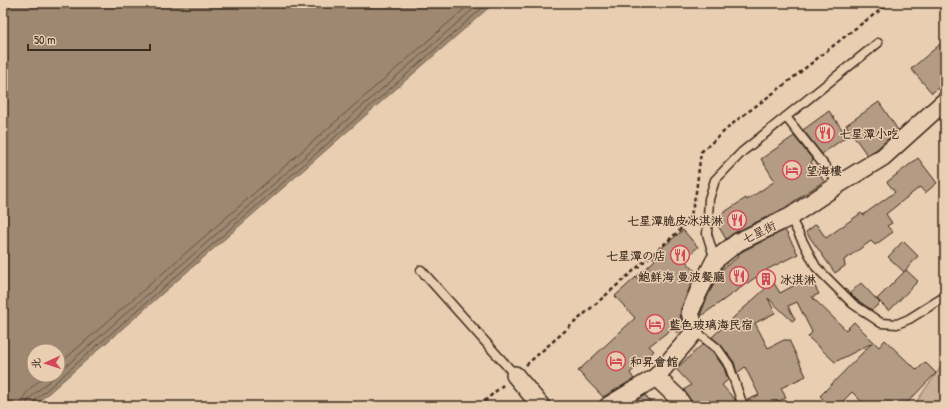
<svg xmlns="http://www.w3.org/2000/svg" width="948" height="409" font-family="'Patrick Hand','LXGW WenKai TC','Klee One',sans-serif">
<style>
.green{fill:#cab097;stroke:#826d5a}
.water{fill:#9e8872;stroke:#766250;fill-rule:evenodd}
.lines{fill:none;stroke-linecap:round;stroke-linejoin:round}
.shore{stroke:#635040;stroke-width:1}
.building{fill:#b39b84;stroke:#3b2a1e}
.service-casing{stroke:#3b2a1e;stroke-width:11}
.minor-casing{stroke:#3b2a1e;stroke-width:20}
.path{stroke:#3b2a1e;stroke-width:2.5;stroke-dasharray:4 3;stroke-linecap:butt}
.service{stroke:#e9ceb1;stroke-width:8}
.minor{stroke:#e9ceb1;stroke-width:17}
.labels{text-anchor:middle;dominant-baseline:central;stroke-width:3;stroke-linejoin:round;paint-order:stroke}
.poi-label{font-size:12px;font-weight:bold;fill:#3b2a1e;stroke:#e9ceb1;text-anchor:start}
.street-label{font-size:12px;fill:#3b2a1e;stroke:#e9ceb1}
</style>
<rect width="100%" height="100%" fill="#e9ceb1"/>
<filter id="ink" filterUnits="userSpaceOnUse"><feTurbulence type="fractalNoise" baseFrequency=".025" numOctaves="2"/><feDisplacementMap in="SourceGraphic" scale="8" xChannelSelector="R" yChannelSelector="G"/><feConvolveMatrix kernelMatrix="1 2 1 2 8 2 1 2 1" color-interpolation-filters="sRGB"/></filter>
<g filter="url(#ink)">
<path class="green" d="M945,361v45h-32l1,-1z"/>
<path class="water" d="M3,3h491l-460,403h-31zM34,351h24v24h-24z"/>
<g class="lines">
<g class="shore">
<path d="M58,365l413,-362"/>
<path d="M58,373l422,-370"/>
<path d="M21,406c1,-14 16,-23 26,-31"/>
<path d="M27,406v-4l2,-3 27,-24"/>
<path d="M32,406l2,-5 454,-398"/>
</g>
</g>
<g class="building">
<path d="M945,40v42l-13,11 -21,-24z"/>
<path d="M879,102l19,28 -21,19 -10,6 -21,-30z"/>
<path d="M829,111l18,25 -25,18 -19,-24z"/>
<path d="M794,136l19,24 -2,2 13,19 -41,28 -49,24 -8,6 -12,-20 32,-21 1,2 28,-19 -14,-22z"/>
<path d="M918,158l19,25 -12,10 -5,-6 -34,27 6,9 -5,3 6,6 -18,13 -4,-4 -27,19 1,6 -10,7 -29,-41 10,-8 10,14 35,-25 2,2 32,-23 -8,-10z"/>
<path d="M683,230l15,17 -14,12 13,14 -7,14 -9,22 -1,6 4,13 -7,5 -4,-5 -24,18 5,5 -24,22 4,6 -31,18 -25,-26 57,-53 -20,-22 40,-36 -3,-4z"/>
<path d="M785,230l13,24 -32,16 14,23 30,-16 9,17 -7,3 34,33 8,-8 25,25 6,-7 26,25h1l5,5 8,-8 11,11 -32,33h-38l-14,-14 -14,14h-8l-10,-10 52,-53 -37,19 -27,-25 4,-5 -15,-30 -9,4 7,13 -3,2 -24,-23 7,15 -20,10 13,25 16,-8h5l17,36 -25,12 5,10 -18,8h-20l-1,-6 12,-5 -14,-28 -8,6 -3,-11 -13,-17 -9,-8 53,-48 -9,-12 -55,39v-3l7,-18 14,-26 16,-12 -1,-2 6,-4z"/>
<path d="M903,241l15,15 -14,16 -16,-15z"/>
<path d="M906,270l12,11 -29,30 -12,-12z"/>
<path d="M861,283l19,20 -8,7 -15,-10 -7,-7z"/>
<path d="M703,344l10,8 11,16 4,12 -6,5 14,16 1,5h-44l-2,-5 -7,-11 7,-5 -15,-16z"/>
<path d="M645,395l8,11h-26z"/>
</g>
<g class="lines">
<defs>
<g id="service">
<path d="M786,117l53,67"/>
<path d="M790,217l26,50 37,37 28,19 16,1 12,-5 32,-20"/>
<path d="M715,260l-8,-26 2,-35 6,-19 27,-28 136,-109"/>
<path d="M421,270l94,105"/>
<path d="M695,331l22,17 12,17 14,41"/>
</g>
<g id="minor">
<path d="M515,375l26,31"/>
<path d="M656,377l22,21 5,8"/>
<path d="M608,406l48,-29 39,-46 -5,-19 9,-21 16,-31 23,-18 52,-25 49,-33 44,-27 62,-56"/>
</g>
</defs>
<use href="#service" class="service-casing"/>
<use href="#minor" class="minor-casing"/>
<g class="path">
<path d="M526,365l153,-134 12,-16 5,-23 5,-40 36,-32 47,-35 69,-55 37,-27"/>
<path d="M479,406l24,-21"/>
</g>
<use href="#service" class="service"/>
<use href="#minor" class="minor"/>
</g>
</g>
<defs>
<symbol id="restaurant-ring" viewBox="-11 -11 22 22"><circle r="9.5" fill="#e9ceb1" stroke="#d1495b" stroke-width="1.5"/><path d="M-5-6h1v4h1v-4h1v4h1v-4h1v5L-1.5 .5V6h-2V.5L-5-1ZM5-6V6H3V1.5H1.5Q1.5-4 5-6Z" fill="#d1495b"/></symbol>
<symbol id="hotel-ring" viewBox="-11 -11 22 22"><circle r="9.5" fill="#e9ceb1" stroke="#d1495b" stroke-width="1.5"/><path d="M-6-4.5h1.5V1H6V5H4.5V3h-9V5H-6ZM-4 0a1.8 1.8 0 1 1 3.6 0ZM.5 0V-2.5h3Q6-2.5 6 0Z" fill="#d1495b"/></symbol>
<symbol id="building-ring" viewBox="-11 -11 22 22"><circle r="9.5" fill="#e9ceb1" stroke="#d1495b" stroke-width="1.5"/><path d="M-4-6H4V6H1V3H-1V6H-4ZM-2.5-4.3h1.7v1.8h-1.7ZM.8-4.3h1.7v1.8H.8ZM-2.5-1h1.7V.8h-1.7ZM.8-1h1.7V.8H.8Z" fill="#d1495b"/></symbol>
</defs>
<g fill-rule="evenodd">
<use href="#restaurant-ring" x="814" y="122" width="22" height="22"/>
<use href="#hotel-ring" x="781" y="159" width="22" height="22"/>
<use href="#restaurant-ring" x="726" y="209" width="22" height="22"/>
<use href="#restaurant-ring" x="669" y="244" width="22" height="22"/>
<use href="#restaurant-ring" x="728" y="265" width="22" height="22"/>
<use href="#building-ring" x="755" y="268" width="22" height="22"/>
<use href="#hotel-ring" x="644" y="313" width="22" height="22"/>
<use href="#hotel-ring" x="605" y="350" width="22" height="22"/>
</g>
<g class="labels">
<g class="poi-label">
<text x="839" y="133">七星潭小吃</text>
<text x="806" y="170">望海樓</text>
<text x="723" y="220" text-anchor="end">七星潭脆皮冰淇淋</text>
<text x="666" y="255" text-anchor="end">七星潭の店</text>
<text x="725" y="276" text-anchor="end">鮑鮮海 曼波餐廳</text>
<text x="780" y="279">冰淇淋</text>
<text x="669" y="324">藍色玻璃海民宿</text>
<text x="630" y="361">和昇會館</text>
</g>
<g class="street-label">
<text transform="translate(759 232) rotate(-26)">七星街</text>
</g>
</g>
<rect width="948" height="409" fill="none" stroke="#e9ceb1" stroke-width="16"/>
<rect x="8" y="8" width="932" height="393" fill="none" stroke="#3b2a1e" stroke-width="1.5" filter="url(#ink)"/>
<g transform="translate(46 363) rotate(267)"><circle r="19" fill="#e9ceb1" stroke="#a38c76"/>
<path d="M0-3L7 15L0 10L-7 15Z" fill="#d1495b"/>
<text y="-6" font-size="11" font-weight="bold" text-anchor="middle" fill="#3b2a1e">北</text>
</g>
<path d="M28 44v6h122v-6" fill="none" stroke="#3b2a1e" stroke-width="2"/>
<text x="34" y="44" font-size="12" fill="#3b2a1e" stroke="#e9ceb1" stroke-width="3" paint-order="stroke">50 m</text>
</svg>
